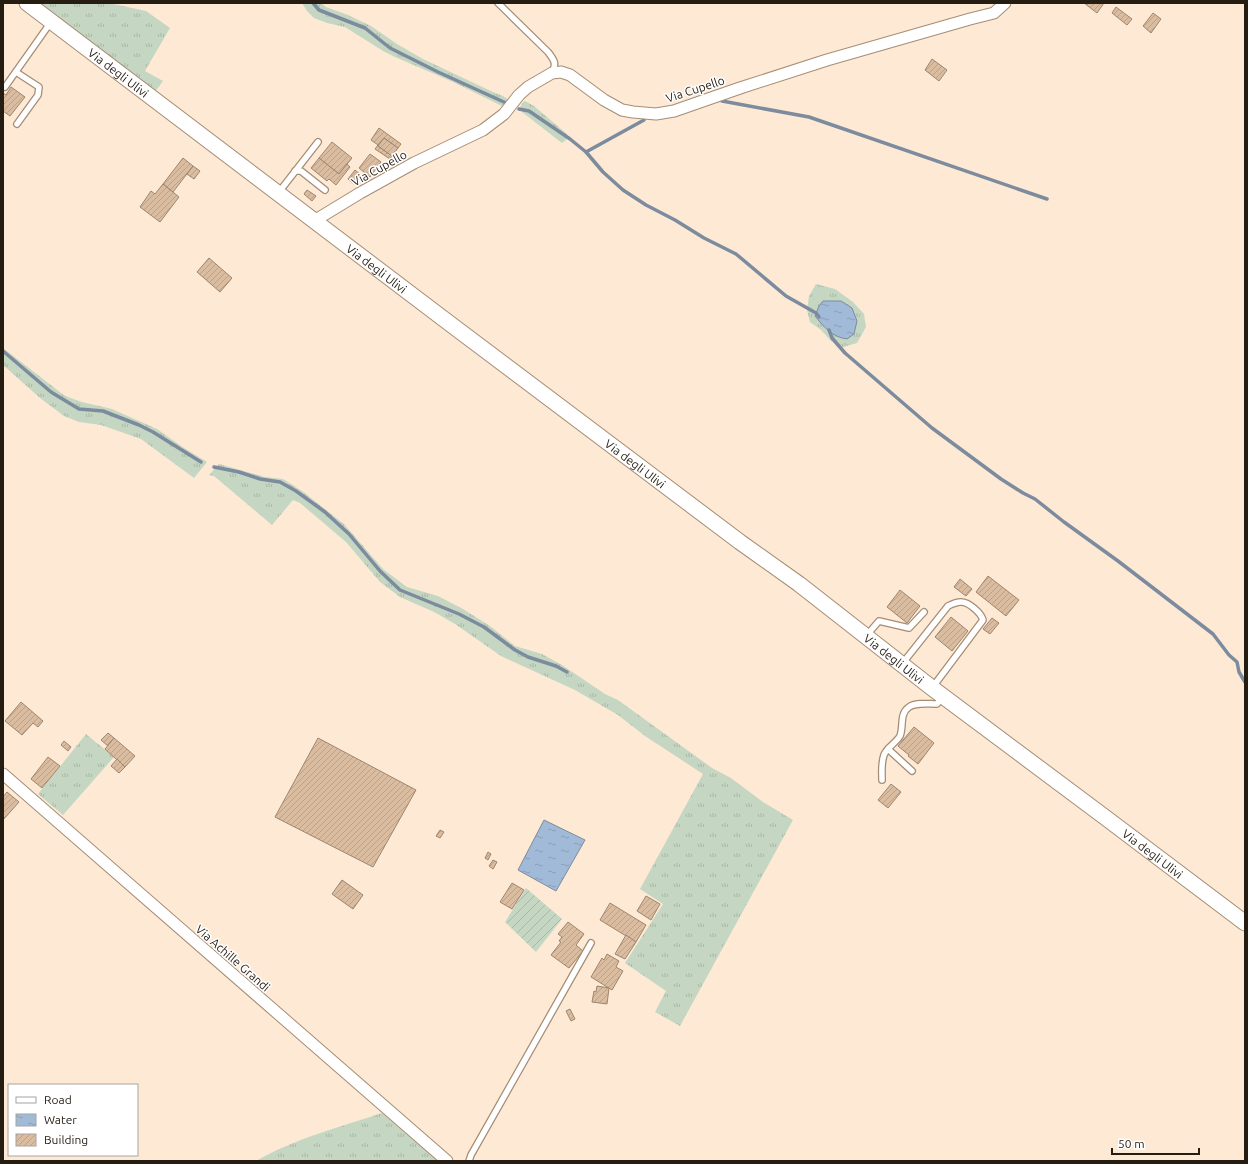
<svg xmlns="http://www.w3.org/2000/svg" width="1248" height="1164" font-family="Ubuntu,sans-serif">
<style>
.grass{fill:url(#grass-tufts)}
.garden{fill:url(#garden-furrows)}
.water{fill:url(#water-ripples);stroke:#7c8b9d}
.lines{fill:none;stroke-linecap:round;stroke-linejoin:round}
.stream{stroke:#7c8b9d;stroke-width:3.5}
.building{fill:url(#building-hatch);stroke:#9d856e}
.lane-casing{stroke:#a58d75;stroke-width:8}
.street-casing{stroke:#a58d75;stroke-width:13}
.secondary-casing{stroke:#a58d75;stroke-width:17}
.lane{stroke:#fff;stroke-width:5.5}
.street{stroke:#fff;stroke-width:11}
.secondary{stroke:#fff;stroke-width:15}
.labels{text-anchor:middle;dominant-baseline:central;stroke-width:3;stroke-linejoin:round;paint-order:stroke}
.street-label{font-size:12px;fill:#251c12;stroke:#fff}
</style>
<defs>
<pattern id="grass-tufts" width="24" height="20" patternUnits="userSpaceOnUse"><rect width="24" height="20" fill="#c5d7c2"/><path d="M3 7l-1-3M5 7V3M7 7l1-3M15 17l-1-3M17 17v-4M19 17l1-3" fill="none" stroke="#a9b8a6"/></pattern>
<pattern id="garden-furrows" width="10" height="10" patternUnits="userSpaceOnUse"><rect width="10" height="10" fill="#c5d7c2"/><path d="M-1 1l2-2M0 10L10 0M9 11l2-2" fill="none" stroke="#a9b8a6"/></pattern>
<pattern id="water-ripples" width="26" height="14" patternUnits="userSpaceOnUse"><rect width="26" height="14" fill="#a1bad8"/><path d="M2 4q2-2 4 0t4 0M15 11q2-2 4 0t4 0" fill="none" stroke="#8a9fb8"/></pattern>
<pattern id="building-hatch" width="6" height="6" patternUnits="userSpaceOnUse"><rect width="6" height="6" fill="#dabda0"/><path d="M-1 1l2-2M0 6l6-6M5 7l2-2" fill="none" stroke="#bba289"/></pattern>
</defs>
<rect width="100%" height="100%" fill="#fee9d5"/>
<g class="grass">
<path d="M35,3h74l37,8 24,17 -25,43 18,10 -8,11z"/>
<path d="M302,3h19l5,4 22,8 23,11 26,18 26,15 70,33 10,4 6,4 -5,7 -51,-25 -58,-25 -12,-6 -38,-24 -18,-4 -13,-5 -7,-7z"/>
<path d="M525,101l9,5 33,28v5l-5,4 -40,-31 -2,-4 2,-5z"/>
<path d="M816,284l19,5 18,13 11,12 2,13 -9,16 -14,4 -12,-6 -10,-11 -11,-8 -3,-12 2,-14z"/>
<path d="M3,348l62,48 17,6 30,7 45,20 27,19 23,14 -13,16 -53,-39 -40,-14 -22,-3 -15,-6 -24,-18 -37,-33z"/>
<path d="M219,464l46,13 18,2 19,12 42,33 39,45 24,18 31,9 25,13 27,17 25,20 27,8 20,11 43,29 13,6 94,68 19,10 32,24 30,18 -113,206 -25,-14 11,-21 -41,-28 38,-59 -23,-15 63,-115 -58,-38 -27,-21 -43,-25 -74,-34 -46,-32 -21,-12 -34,-15 -20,-15 -34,-40 -46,-39 -7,-3 -21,25 -58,-49 -5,-1z"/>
<path d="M86,734l28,23 -51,58 -25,-21z"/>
<path d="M382,1113l56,48h-182c38,-22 84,-34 126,-48z"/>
</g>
<path class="garden" d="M526,888l36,31 -26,33 -31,-30z"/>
<g class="water">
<path d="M823,301h18l11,7 5,13 -3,13 -7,5c-15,-2 -23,-12 -32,-23l4,-10z"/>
<path d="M544,820l41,20 -29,51 -38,-21z"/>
</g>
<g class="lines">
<g class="stream">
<path d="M313,3l6,7 46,18 25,20 48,24 68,31"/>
<path d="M722,101l87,16 238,82"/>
<path d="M519,109l10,2 41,28 16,13 17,20 20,18 23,15 29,15 29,18 32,16 50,42 30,17 3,4"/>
<path d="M586,152l58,-32"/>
<path d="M829,330l3,8 13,15 87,75 69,51 22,14 12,6 29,23 54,39 95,73 16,21 8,7 2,10 6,10"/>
<path d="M3,351l48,41 28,17 24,2 36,14 14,7 48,30"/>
<path d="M214,467l25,5 21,7 20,3 16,9 29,21 24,22 31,37 20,19 59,24 25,13 31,23 13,7 28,9 11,6"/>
</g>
</g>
<g class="building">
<path d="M1084,3h20l-7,10z"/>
<path d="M1116,7l16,12 -5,6 -15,-12z"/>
<path d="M1153,13l8,6 -10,14 -8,-7z"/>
<path d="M932,59l15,11 -8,11 -14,-11z"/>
<path d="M11,87l14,10 -15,19 -7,-5v-18l3,2z"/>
<path d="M379,128l22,16 -3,4 -14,-10 -6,8 14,10 -2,3 -15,-10 3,-4 -7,-5z"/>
<path d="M384,138l14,10 -6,8 -14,-10z"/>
<path d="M332,142l20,16 -13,16 -20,-16z"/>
<path d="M370,154l11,8 -11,15 -11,-9z"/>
<path d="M183,158l10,8 -20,26 -10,-8z"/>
<path d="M319,158l20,16 8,-10 3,3 -14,18 -7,-6 -2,2 -16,-13z"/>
<path d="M193,166l7,5 -6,8 -7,-5z"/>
<path d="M355,170l7,6 -7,9 -7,-6z"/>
<path d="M163,184l16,13 -19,25 -20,-15 11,-16 4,3z"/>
<path d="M307,190l9,6 -4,5 -8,-7z"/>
<path d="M209,258l23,20 -12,14 -23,-20z"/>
<path d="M988,576l31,24 -13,16 -30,-24z"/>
<path d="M960,579l12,10 -6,7 -12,-9z"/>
<path d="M900,590l20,16 -13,17 -20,-16z"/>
<path d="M951,617l17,14 -16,20 -17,-14z"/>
<path d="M992,618l7,5 -9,11 -7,-5z"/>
<path d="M21,702l22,19 -5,6 -5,-4 -11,12 -17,-14z"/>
<path d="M914,727l20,16 -16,21 -10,-8 1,-1 -11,-9z"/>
<path d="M108,733l6,5 -6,8 -7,-6z"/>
<path d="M114,738l21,18 -10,11 -20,-18z"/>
<path d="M318,738l98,52 -43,77 -98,-50z"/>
<path d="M64,741l7,6 -3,4 -7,-6z"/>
<path d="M48,757l12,9 -18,22 -11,-9z"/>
<path d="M117,759l8,8 -6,6 -8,-7z"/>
<path d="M891,784l10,8 -13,16 -10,-8z"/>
<path d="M7,792l12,10 -16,18v-23z"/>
<path d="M440,830l4,2 -4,6 -4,-2z"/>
<path d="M488,852l3,2 -3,6 -3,-2z"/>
<path d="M493,860l4,2 -4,7 -4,-3z"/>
<path d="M342,880l21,15 -10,14 -21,-15z"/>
<path d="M512,883l12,7 -12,19 -12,-7z"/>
<path d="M646,896l14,8 -9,16 -14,-9z"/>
<path d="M610,903l36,22 -10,17 -36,-22z"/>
<path d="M568,922l16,12 -8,11 7,6 -14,17 -18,-13 10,-13 -2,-1 3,-4 -4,-3z"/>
<path d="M626,935l10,7 -11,17 -10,-5z"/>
<path d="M607,954l12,7 -3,6 7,4 -11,19 -21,-13 11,-19 2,2z"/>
<path d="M597,986l12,2 -2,16 -15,-2 2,-11 2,1z"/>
<path d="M570,1009l5,10 -4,2 -5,-10z"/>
</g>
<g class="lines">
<defs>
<g id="lane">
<path d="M498,3l50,49c6,8 9,11 4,21"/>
<path d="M16,72l23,15 -1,8 -21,29"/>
<path d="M5,87l46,-65"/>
<path d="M295,171h6l24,19"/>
<path d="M279,192l39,-50"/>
<path d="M866,636l13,-15 30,7 15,-16"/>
<path d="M902,664l46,-58c4,-2 9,-4 13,-4 8,0 20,11 22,18l-51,68"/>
<path d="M888,749l24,22"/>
<path d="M882,780c0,-8 -1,-17 2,-25 3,-8 12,-12 16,-19 4,-10 -1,-22 9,-29 7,-5 20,-3 28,-3l6,-7"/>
<path d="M469,1161l2,-6 120,-212"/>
</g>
<g id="street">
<path d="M314,221l46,-28 54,-30 69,-33 21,-16 15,-19 9,-8 24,-14 9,-1 9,3 34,25 18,10 11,2 23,2 18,-3 66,-23 87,-28 143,-41 24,-6 11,-10"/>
<path d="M3,774l444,387"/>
</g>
<g id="secondary">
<path id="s1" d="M27,3l426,323 287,216 59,42 133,104 174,130 139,105"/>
</g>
</defs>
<use href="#lane" class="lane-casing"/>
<use href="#street" class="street-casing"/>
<use href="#secondary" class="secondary-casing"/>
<use href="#lane" class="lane"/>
<use href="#street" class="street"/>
<use href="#secondary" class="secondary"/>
</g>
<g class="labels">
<g class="street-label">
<text stroke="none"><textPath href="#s1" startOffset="115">Via degli Ulivi</textPath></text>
<text transform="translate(695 89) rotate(-18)">Via Cupello</text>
<text transform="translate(379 168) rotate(-29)">Via Cupello</text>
<text stroke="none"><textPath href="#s1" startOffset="439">Via degli Ulivi</textPath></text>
<text stroke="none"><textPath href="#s1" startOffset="763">Via degli Ulivi</textPath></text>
<text stroke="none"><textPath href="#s1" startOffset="1087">Via degli Ulivi</textPath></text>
<text stroke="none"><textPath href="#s1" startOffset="1411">Via degli Ulivi</textPath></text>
<text transform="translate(233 958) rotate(41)">Via Achille Grandi</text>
</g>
</g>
<rect width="1248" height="1164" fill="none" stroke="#251c12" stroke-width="8"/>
<rect x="8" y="1084" width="130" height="72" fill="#ffffff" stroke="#a8a4a0"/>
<rect x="16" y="1097" width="20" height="6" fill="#ffffff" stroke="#a8a4a0"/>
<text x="44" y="1104" font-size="12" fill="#251c12">Road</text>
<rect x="16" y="1114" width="20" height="12" fill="url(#water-ripples)" stroke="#a8a4a0"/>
<text x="44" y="1124" font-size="12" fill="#251c12">Water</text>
<rect x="16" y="1134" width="20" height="12" fill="url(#building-hatch)" stroke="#a8a4a0"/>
<text x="44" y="1144" font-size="12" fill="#251c12">Building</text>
<path d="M1112 1148v6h87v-6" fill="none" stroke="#251c12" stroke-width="2"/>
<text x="1118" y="1148" font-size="12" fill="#251c12" stroke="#ffffff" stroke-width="3" paint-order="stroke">50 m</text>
</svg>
